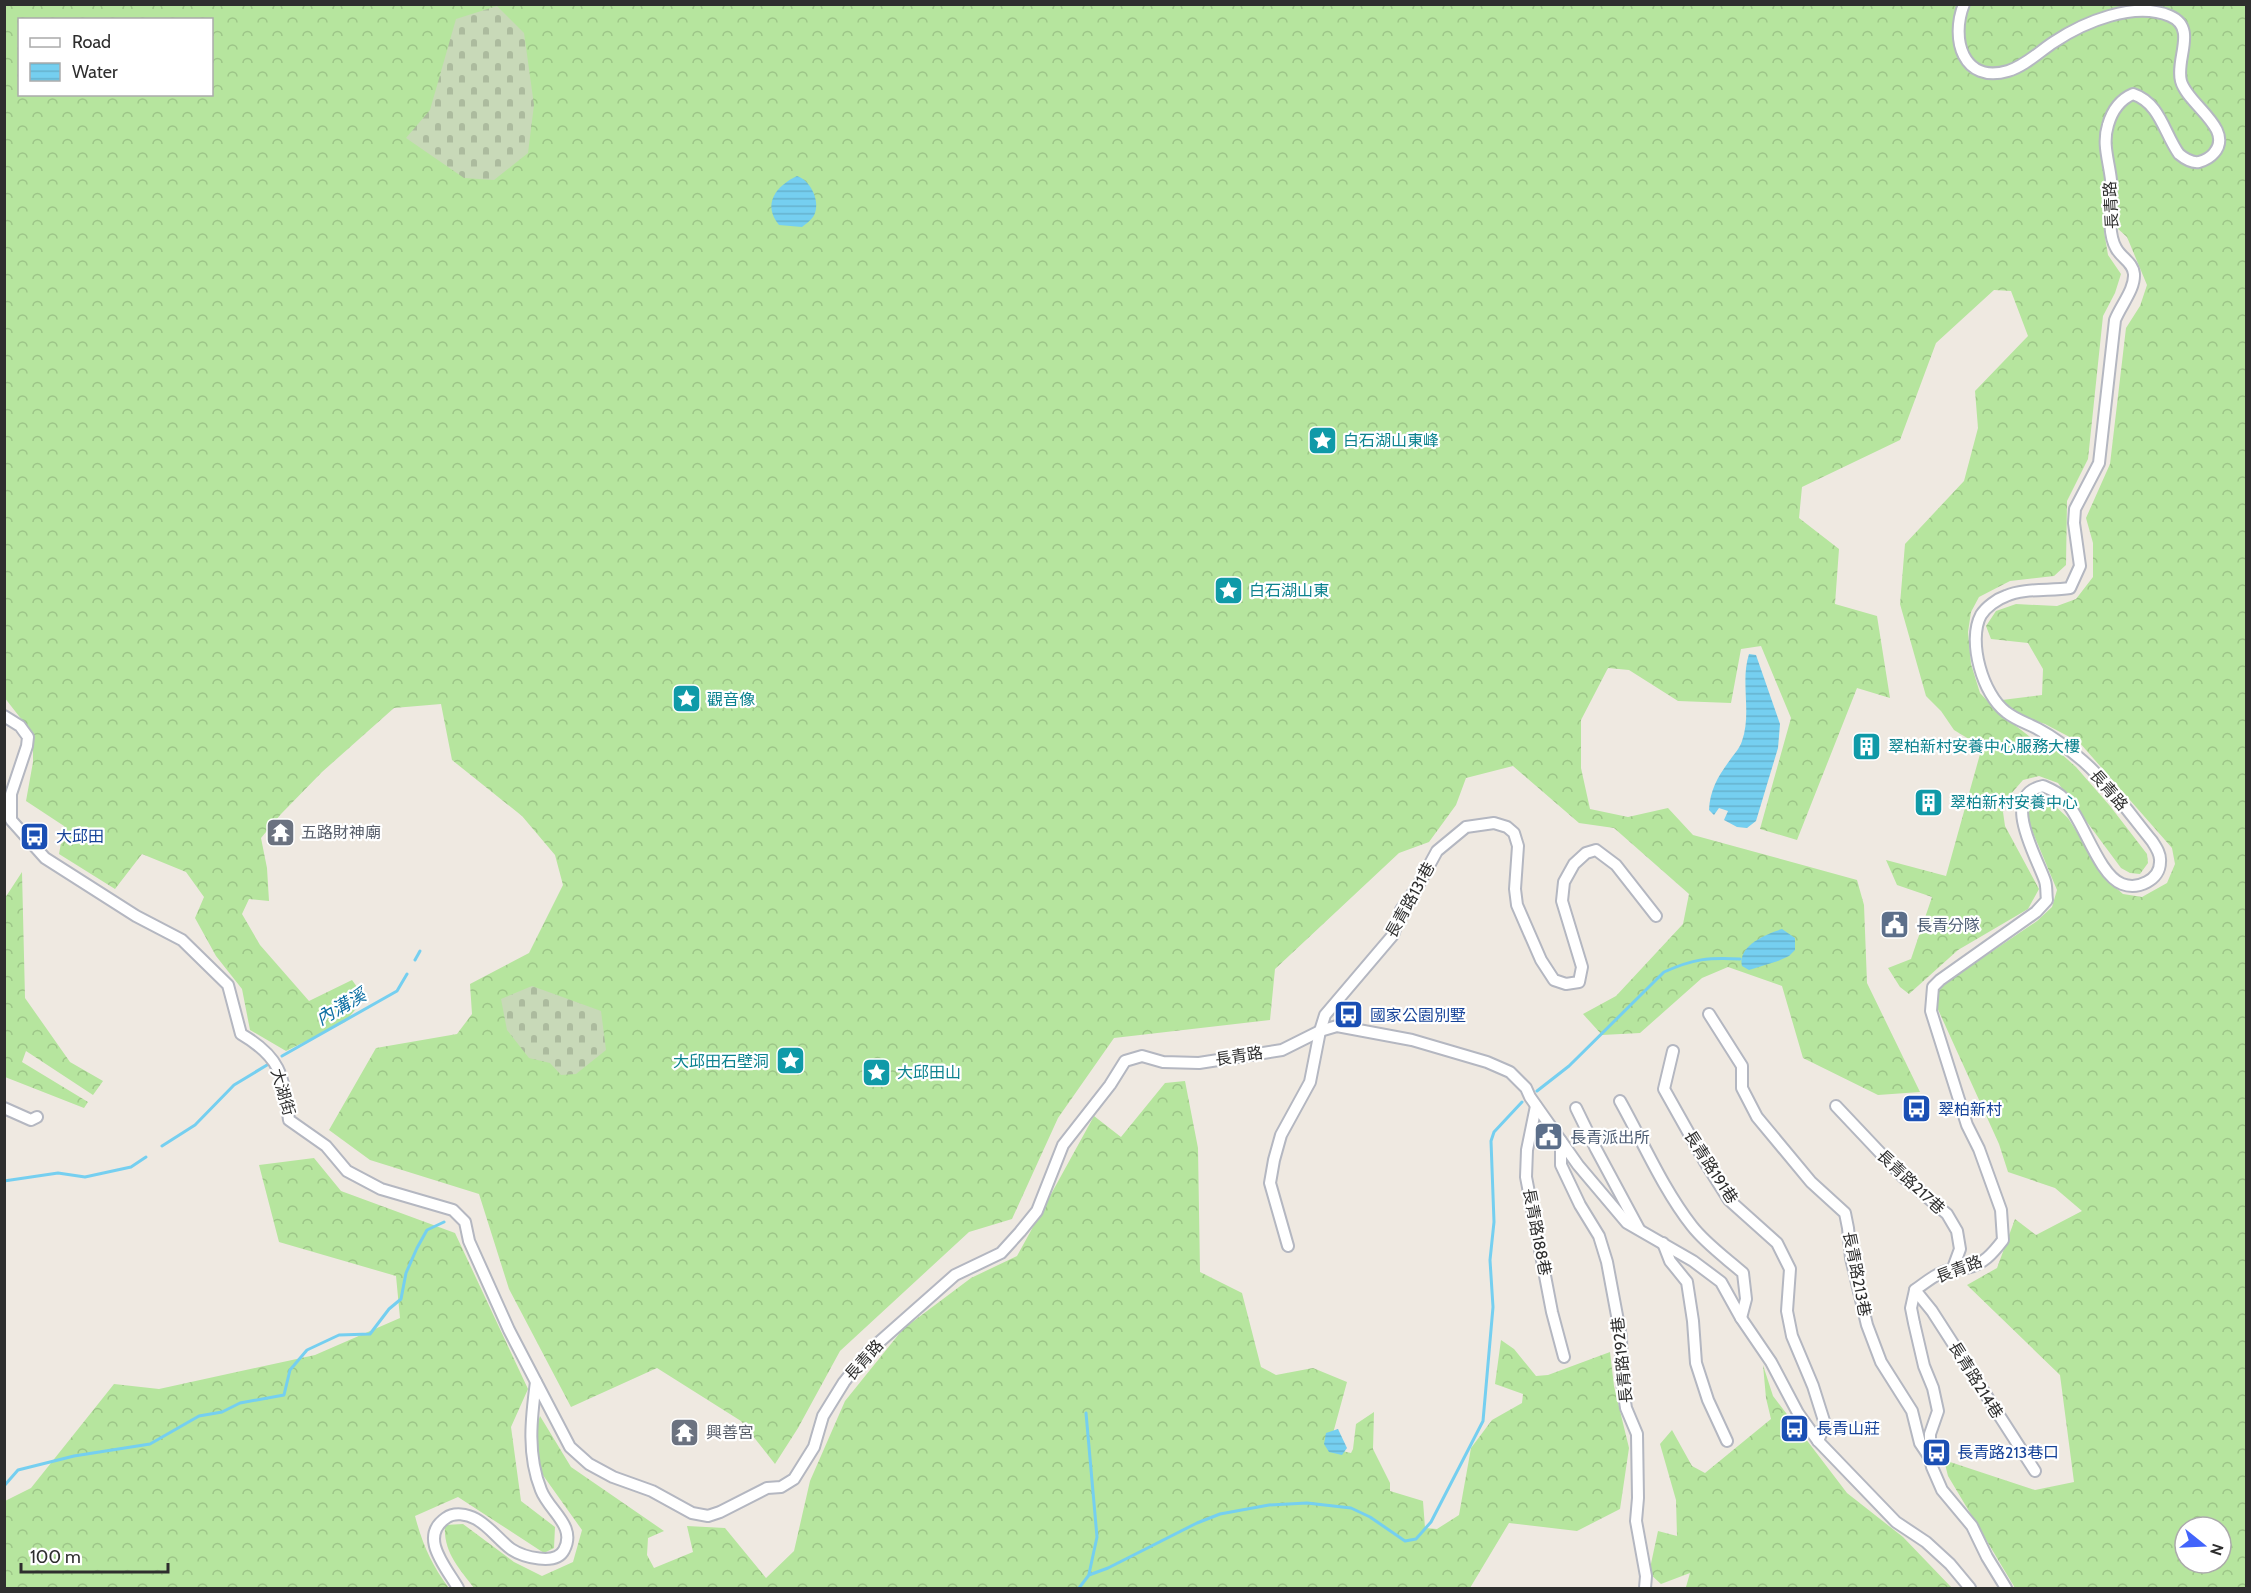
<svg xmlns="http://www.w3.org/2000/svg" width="2251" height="1593" font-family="Cabin,'Noto Sans TC',sans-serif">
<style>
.forest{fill:url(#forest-crowns);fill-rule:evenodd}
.cemetery{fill:url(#cemetery-stones)}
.water{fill:url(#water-rules)}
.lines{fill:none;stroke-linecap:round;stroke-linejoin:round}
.stream{stroke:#75cff0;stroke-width:3}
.minor-casing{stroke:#b4b7c1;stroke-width:14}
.minor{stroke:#fff;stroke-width:10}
.labels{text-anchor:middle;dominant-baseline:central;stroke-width:4.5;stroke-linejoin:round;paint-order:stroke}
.street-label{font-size:16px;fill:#2e2e2e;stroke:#fff}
.culture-label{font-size:16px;fill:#0d838f;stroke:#fff;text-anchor:start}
.worship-label{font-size:16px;fill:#5b616d;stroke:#fff;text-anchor:start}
.transit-label{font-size:16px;fill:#164399;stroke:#fff;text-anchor:start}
.service-label{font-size:16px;fill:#4e5e75;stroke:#fff;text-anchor:start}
.water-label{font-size:18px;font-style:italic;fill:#0d6fa3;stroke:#fff}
</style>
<defs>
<pattern id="forest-crowns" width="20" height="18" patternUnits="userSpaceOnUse" patternTransform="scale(1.5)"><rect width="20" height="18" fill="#b6e59e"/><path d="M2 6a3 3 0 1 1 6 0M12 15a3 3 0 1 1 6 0" fill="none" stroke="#9dc588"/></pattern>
<pattern id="cemetery-stones" width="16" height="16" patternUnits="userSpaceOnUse" patternTransform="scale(1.5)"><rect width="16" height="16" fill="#c8d9b8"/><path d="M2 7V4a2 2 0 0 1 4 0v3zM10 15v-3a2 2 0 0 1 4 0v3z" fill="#acbb9e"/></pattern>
<pattern id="water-rules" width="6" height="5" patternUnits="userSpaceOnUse" patternTransform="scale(1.5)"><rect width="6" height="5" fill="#75cff0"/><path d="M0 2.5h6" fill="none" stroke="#66b2ce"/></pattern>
</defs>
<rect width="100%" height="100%" fill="#efe9e1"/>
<g class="forest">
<path d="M4,5h2242v1583h-231l-67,-112 -4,-16 91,30 39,-8 -14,-107 -93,-90 30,-17 18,-49 21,16 46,-24 -27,-23 -47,-16 -9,-28 -63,-139 2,-17 99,-67 15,-14 5,-17 -33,-79 4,-10 13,-8 27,25 40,63 15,13 19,3 25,-14 8,-19 -3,-16 -93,-106 -34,-18 -30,-10 -13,-14 40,-5 1,-26 -15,-26 -37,-4 -5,-13 10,-15 20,-7 41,2 19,-7 17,-22v-34l-7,-25 24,-54 16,-136 14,-22 7,-21 -20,-48 -10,-9 -13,3 4,24 13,19 -6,19 -12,23 -15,143 -21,42 -1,64 -12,11 -44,5 -31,16 -8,15 -3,20 3,32 9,29 18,19 36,28 24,11 18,16 34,39 37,48 1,9 -8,11 -10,-1 -9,-5 -63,-85 -19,-7 -16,4 -13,15 -7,17 2,14 34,63 -11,20 -70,41 -49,44 -9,-7 -12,-19 23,-9 21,-62 -35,-12 -11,-25 60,16 36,-129 -28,-17 -13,-19 -15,-15 -26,-92 5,-60 59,-63 14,-53 -3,-37 53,-55 -17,-45 -17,-1 -58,53 -36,97 -98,47 -3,31 40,31 -4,55 42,12 13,82 -33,-10 -60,152 -37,-11 31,-111 -30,-72 -20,3 -10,54 -53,-2 -49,-31 -21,-2 -27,52v48l9,41 38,8 40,-9 25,27 164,45 7,25 3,78 53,109 -42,3 -75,-37 -21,-72 -54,-19 -26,11 -62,55 -38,2 -19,-21 33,-18 67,-72 6,-30 -75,-66 -35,-5 -66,-57 -47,12 -10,27 -27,37 -30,11 -124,116 -5,51 -156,18 -56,80 -46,101 -43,13 -129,119 -42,77 -23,36 -34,-43 -84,-53 -86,39 -62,-118 -30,-95 -109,-34 -41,-30 47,-82 81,-14 15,-20 -2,-30 59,-31 34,-68 -8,-30 -33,-39 -70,-56 -11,-56 -47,4 -72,64 -41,42 -20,24 6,30 2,33 -20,-2 -7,15 18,31 49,56 43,-21 13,18 -20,24 -59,29 -36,-21 -8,-41 -26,-33 -21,-38 9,-21 -18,-25 -44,-18 -27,35 -56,-35 5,-28 -38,-25 7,-39v-28l-29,-37zM20,20h192v74h-192zM2185,1527h36v36h-36z"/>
<path d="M22,872l3,126 45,64 33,19 -10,14 -67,-44 -4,11 66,40 -4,6 -79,-31v-179z"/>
<path d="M1185,1081l13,67 2,124 42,21 19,74 15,8 37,-7 34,14 -18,66 22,5 2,-4 3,-25 18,-12 -1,37 17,34v8l33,10 2,27 12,1 22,-14 12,-67 21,-28 30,-17 1,-9 -28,-10 6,-44 13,9 22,27 12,-1 62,-23 4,34 15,62 -9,61 -43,22 -68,-8 -39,65h-996c-15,-20 -31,-36 -29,-63l18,-1 51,38 28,14 31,-14 9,-32 -42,-59 -4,-43 4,-12 31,51 93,64 -16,7 -1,17 7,13 39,-16 -6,-26 38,2 41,50 28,-27 16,-70 35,-80 58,-72 68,-51 46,-22 77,-140 27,21 44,-54z"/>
<path d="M314,1158l27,33 114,42 73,156 -17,38 10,74 34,26 -1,21 -10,5 -86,-56 -43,19c7,27 17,50 34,72h-444v-87l26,-13 83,-104 45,5 156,-34 85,-37 -4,-42 -117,-34 -20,-77z"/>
<path d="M1763,1365l10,31 74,97 56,44 49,51h-269l3,-1 4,-14 -29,11 -12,-11 9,-42 19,5 -1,-36 -16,-56 12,-14 20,36 13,7 66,-54 -5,-21z"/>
</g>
<g class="cemetery">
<path d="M497,6l27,27 10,72 -6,48 -34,27 -30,-2 -58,-40 24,-28 26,-91z"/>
<path d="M532,986l69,25 5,39 -30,24 -15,1 -11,-12 -21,-5 -22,-28 -6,-31z"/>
</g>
<g class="water">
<path d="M797,176c13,4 23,24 18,37 -2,6 -8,10 -13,14l-23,-2c-17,-21 -3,-39 18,-49z"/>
<path d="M1749,654l7,1 24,69 -2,24 -22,73 -9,7 -10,-1 -13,-7 4,-9 -9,-3 -5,7 -5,-5c1,-20 9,-34 21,-50 4,-6 10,-12 12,-19 10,-29 -2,-59 7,-87z"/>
<path d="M1782,929l13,9v12l-6,6 -11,5 -29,9 -7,-4c-5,-20 24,-32 40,-37z"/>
<path d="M1338,1429l9,19 -5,7 -13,-3 -5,-8 2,-11z"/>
</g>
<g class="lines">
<g class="stream">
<path d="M415,960l5,-9"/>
<path d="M282,1056l115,-65 10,-17"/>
<path d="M1537,1091l32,-25 95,-94c29,-13 45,-15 76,-13"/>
<path d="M162,1146l33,-21 39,-40 33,-20"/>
<path d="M4,1181l54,-8 27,4 46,-10 15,-10"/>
<path d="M1086,1413l11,124 -8,37"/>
<path d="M4,1486l14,-16 56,-14 76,-12 49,-28 23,-4 18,-9 44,-8 6,-25 17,-20 32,-15 31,-1 19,-25 12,-10 5,-26 11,-25 10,-18 17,-8"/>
<path d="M1079,1588l10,-13 19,-7 89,-45 23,-9 49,-9 38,-2 44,5 19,9 35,24 11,-2 15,-17 52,-101 10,-114 -3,-47 4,-38 -3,-81 3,-9 28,-30"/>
</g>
<defs>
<g id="minor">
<path d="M1964,4c-14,35 -1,80 44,67 17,-5 32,-20 46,-29 30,-20 80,-41 116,-26 28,12 5,43 11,65 6,23 54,48 33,72 -4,5 -8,7 -15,9 -7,1 -14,-3 -20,-8 -15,-21 -19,-51 -46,-60 -14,6 -21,17 -25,31 -6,19 1,36 3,55 1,19 -5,51 5,68 5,10 17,14 18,26 1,15 -13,31 -19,46l-16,143 -24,46 -1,14 6,43 -10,22c-19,3 -47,0 -64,8 -9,3 -20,11 -25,19 -14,26 2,80 25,97 10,8 21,11 32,17 17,9 31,20 45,32 26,23 47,53 69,80 4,6 9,13 8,21 0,18 -22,28 -38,22 -24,-9 -39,-66 -59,-86 -5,-6 -13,-9 -20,-12 -44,9 -6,71 2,95 2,6 1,13 2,19l-11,12 -96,68 -7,7 -2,24 36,114 12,24 22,61 2,30c-10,13 -20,25 -37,28 -4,1 -9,0 -14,1 -14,3 -26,13 -37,21l-4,18 3,15 10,43 9,22 5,23 -8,23v24l2,9 10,23 30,36 15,31 19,31"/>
<path d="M4,716l16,10 8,11 -1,9 -16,48v26l34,38 91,58 46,24 46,45 13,49c41,24 42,42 48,86l37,26 21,25 34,18 72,21 12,12 4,19 40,89 61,117 19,17 24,13 39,14 40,22 16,3 12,-4 47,-24 14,-1 13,-8 20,-32 9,-31 21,-34 24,-30 87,-77 46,-22 19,-21 17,-21 26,-66 47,-60 15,-24 17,-5 21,6 36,1 83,-13 38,-19 17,-5 75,14 75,22 23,10 16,16 4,9 48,68 49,58 66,38 28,21 20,36 30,44 27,51 20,28 78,81 30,20 24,22 20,24"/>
<path d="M1709,1014l33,52v22l15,29 54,65 34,31 3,15 3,30 16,67 14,37 31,49 8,32 10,15"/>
<path d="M1673,1051l-9,38 41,73 24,38 48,43 13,26 -3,42 5,25 21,50 12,38 -7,17"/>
<path d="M1620,1101c23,41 43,88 72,125 14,18 34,32 51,47l3,26 -5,19"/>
<path d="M1536,1106l-9,44 -1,27 26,135 12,45"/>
<path d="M1836,1106l67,71 44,37 10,17 3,18 -7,19"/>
<path d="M4,1108l27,12 6,-3"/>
<path d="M1576,1108l20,41 43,80"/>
<path d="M1561,1141v24l19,40 19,31 8,26 14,75 1,45 4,26 11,26 1,64 -2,23 10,55 -1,12"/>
<path d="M1663,1243l7,18 17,21 6,39 3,42 12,37 19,41"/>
<path d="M1288,1246l-18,-63 4,-23 7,-25 29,-53 10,-51 5,-16 68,-80 8,-25 18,-26 18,-33 29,-24 28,-4 13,4 7,6 4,13 -3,43 2,16 24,55 13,20 12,4 13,-2 3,-15 -20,-66 2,-19 10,-18 12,-11 10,-3 20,15 40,51"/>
<path d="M1915,1290l17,21 103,160"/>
<path d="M458,1588c-12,-21 -40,-51 -12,-70 8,-6 21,-4 30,1 13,7 23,21 35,30 12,8 45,17 53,1 13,-24 -15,-39 -23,-60 -14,-35 -10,-71 -5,-108"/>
</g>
</defs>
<use href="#minor" class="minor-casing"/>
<use href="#minor" class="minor"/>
</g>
<defs>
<symbol id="sight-square" viewBox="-11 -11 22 22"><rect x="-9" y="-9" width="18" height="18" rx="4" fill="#0f9aa8" stroke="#fff"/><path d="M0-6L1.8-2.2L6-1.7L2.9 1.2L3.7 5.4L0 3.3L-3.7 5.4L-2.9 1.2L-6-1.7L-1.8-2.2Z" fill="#fff"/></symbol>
<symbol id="building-square" viewBox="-11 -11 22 22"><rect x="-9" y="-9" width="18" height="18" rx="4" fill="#0f9aa8" stroke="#fff"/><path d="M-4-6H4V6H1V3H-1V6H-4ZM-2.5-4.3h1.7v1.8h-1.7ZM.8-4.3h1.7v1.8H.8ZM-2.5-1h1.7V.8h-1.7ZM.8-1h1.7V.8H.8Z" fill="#fff"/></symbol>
<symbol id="temple-square" viewBox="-11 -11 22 22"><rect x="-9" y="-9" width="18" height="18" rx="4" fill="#6b7280" stroke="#fff"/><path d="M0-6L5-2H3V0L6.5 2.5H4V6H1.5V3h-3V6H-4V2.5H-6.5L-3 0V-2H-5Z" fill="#fff"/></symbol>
<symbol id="bus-square" viewBox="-11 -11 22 22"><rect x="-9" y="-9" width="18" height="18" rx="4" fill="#1a4fb4" stroke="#fff"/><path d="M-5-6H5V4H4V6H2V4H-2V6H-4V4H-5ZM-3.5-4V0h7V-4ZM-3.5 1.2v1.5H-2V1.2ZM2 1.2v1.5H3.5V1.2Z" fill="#fff"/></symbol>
<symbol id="civic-square" viewBox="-11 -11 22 22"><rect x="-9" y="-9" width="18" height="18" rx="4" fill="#5c6f8a" stroke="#fff"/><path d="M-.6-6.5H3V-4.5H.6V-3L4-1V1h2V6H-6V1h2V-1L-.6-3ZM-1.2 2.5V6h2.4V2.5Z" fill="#fff"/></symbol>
</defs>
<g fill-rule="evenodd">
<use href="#sight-square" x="1306" y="424" width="33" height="33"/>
<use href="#sight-square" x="1212" y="574" width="33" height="33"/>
<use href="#sight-square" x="670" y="682" width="33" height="33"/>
<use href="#building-square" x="1850" y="730" width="33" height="33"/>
<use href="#building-square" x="1912" y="786" width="33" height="33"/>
<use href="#temple-square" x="264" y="816" width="33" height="33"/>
<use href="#bus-square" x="18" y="820" width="33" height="33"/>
<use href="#civic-square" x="1878" y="908" width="33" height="33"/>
<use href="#bus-square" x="1332" y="998" width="33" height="33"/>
<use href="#sight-square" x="774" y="1044" width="33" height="33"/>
<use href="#sight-square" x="860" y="1056" width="33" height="33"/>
<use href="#bus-square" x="1900" y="1092" width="33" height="33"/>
<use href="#civic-square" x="1532" y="1120" width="33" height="33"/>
<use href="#bus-square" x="1778" y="1412" width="33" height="33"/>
<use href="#temple-square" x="668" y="1416" width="33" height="33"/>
<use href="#bus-square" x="1920" y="1436" width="33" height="33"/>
</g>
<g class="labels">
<g class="street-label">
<text transform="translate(2111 205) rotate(-93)">長青路</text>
<text transform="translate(2109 790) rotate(49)">長青路</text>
<text transform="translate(1410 900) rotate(-61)">長青路131巷</text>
<text transform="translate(1239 1056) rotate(-9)">長青路</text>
<text transform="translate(283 1092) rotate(74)">大湖街</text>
<text transform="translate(1711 1167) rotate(57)">長青路191巷</text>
<text transform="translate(1911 1182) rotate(43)">長青路217巷</text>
<text transform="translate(1537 1232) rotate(79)">長青路188巷</text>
<text transform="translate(1959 1269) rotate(-21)">長青路</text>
<text transform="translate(1857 1274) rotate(79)">長青路213巷</text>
<text transform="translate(864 1360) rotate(-48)">長青路</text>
<text transform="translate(1622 1360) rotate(-96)">長青路192巷</text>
<text transform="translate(1976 1380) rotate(58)">長青路214巷</text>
</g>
<g class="culture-label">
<text x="1343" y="440">白石湖山東峰</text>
<text x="1249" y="590">白石湖山東</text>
<text x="707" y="699">觀音像</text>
<text x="1888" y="746">翠柏新村安養中心服務大樓</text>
<text x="1950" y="802">翠柏新村安養中心</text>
<text x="769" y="1061" text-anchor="end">大邱田石壁洞</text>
<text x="897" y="1072">大邱田山</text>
</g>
<g class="worship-label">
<text x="301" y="832">五路財神廟</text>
<text x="706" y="1432">興善宮</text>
</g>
<g class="transit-label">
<text x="56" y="836">大邱田</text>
<text x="1370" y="1015">國家公園別墅</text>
<text x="1938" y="1109">翠柏新村</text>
<text x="1816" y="1428">長青山莊</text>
<text x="1957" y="1452">長青路213巷口</text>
</g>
<g class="service-label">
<text x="1916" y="925">長青分隊</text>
<text x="1570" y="1137">長青派出所</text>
</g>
<g class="water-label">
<text transform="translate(341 1007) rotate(-30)">內溝溪</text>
</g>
</g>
<rect width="2251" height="1593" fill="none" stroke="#2e2e2e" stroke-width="12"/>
<rect x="18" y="18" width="195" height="78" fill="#ffffff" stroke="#ababab" stroke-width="1.5"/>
<rect x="30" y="38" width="30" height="9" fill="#ffffff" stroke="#ababab" stroke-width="1.5"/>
<text x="72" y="48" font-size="18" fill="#2e2e2e">Road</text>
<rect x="30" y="63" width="30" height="18" fill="url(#water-rules)" stroke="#ababab" stroke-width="1.5"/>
<text x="72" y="78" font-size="18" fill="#2e2e2e">Water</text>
<g transform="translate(2203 1545) rotate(108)"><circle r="28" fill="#ffffff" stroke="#ababab" stroke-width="1.5"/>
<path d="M0-4.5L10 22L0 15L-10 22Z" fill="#4264fb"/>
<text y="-9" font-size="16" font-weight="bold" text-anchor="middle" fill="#2e2e2e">N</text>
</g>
<path d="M21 1563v9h147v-9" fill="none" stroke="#2e2e2e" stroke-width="3"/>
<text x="30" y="1563" font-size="18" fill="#2e2e2e" stroke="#ffffff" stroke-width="4.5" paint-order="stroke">100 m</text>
</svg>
